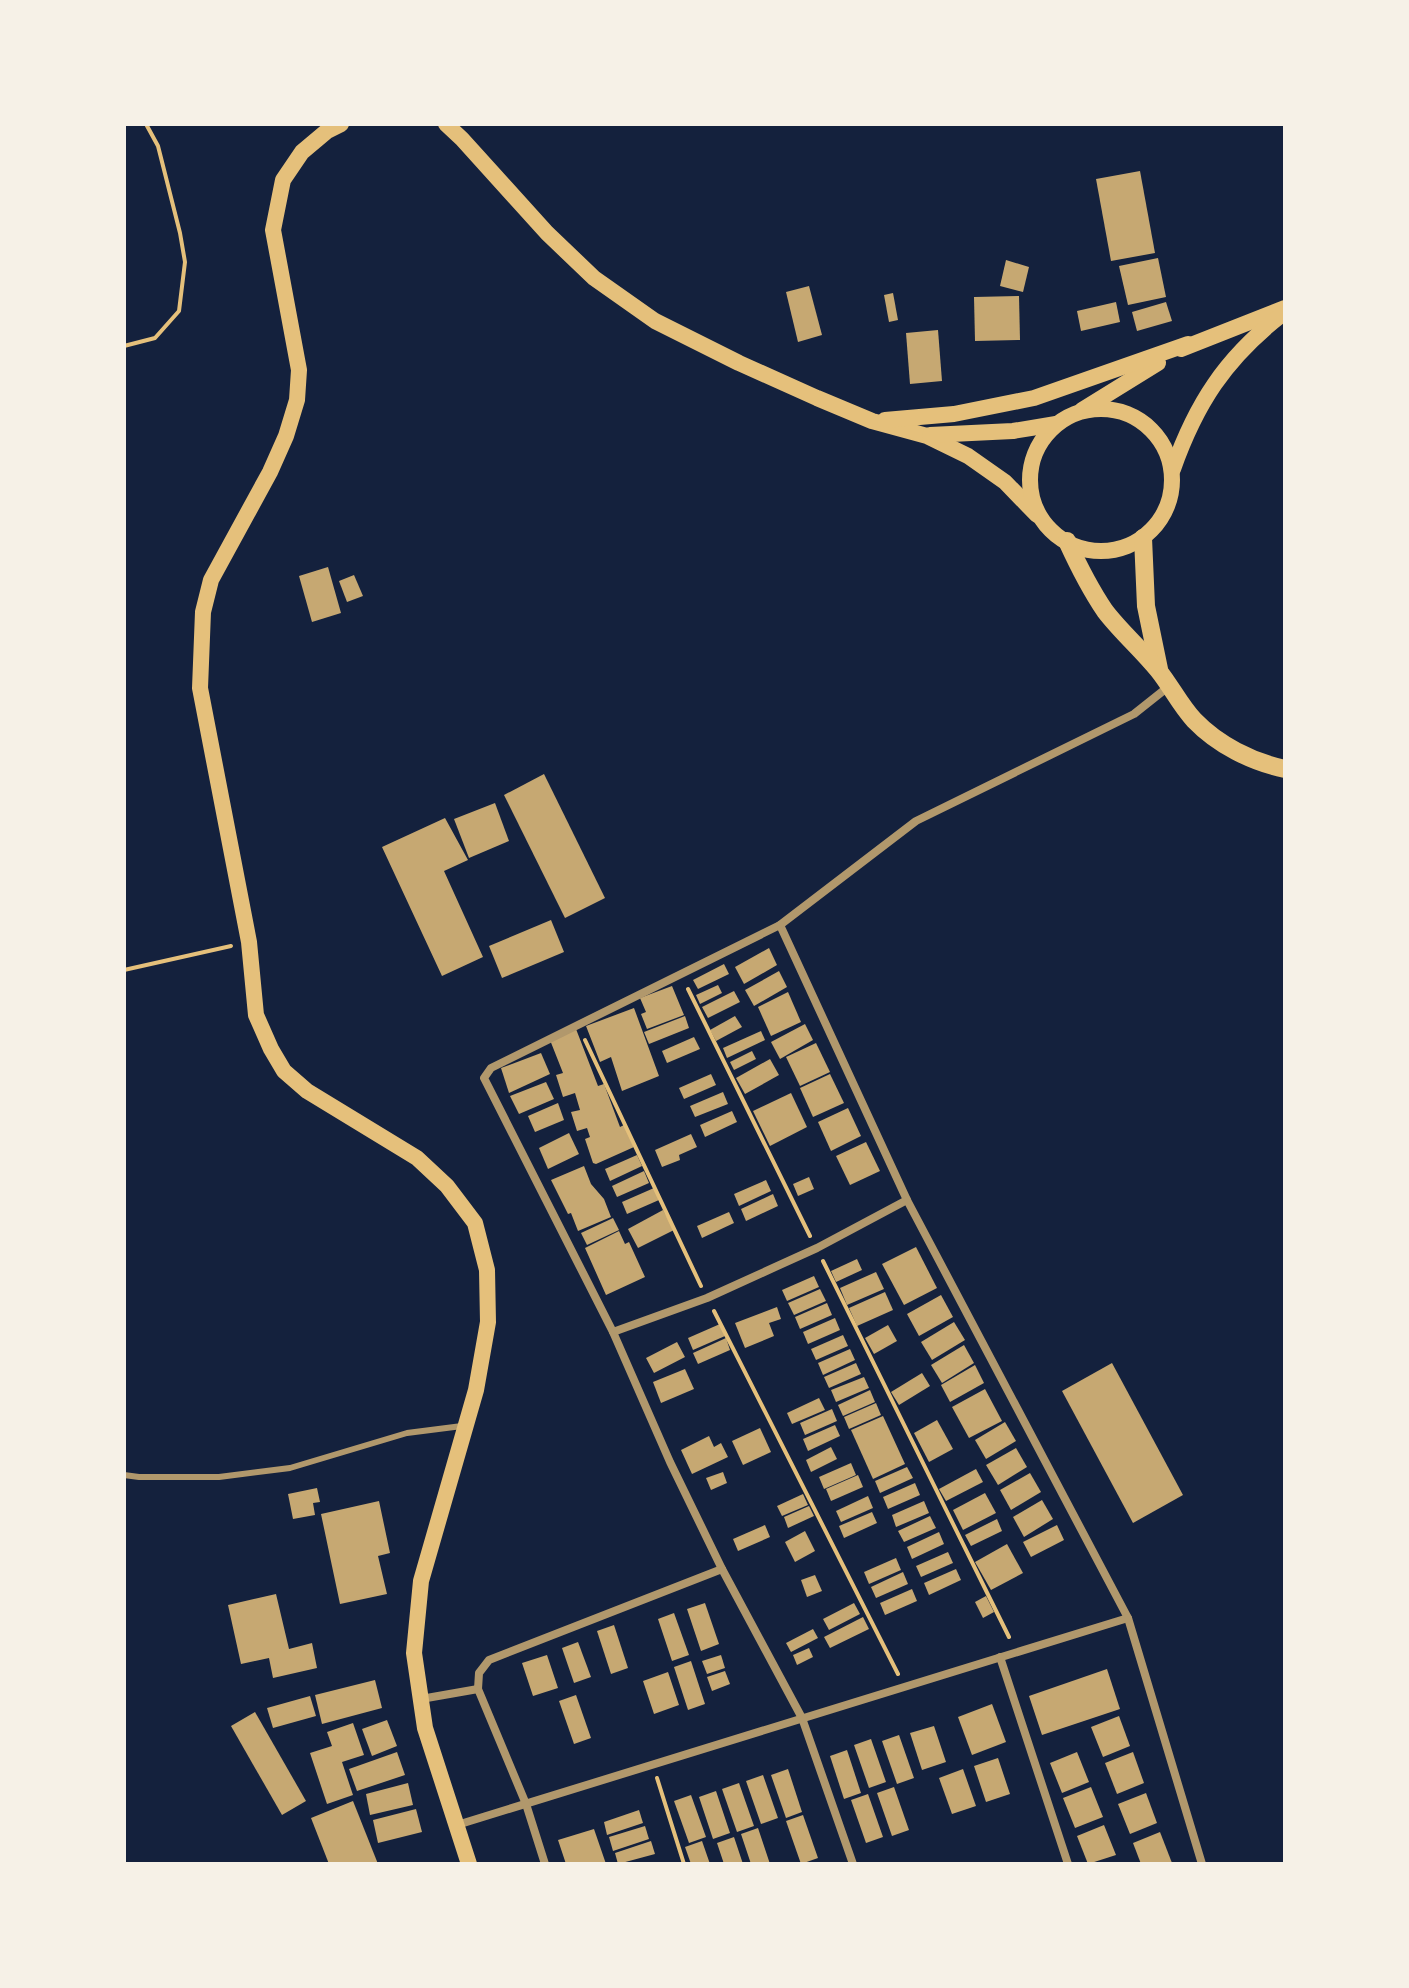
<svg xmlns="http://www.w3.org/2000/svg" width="1409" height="1988" font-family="Jost,sans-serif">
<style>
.building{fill:#c6a872}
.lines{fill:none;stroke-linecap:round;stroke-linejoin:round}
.path{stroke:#e5c07b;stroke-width:4}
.service{stroke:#b1986c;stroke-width:6}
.minor{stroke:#b1986c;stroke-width:8}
.secondary{stroke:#e5c07b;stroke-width:16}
.trunk{stroke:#e5c07b;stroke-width:18}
</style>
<rect width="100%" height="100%" fill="#14213d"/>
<g class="building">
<path d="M1140,171l15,82 -44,8 -15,-82z"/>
<path d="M1158,258l8,39 -38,8 -9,-39z"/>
<path d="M1006,260l23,7 -6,25 -23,-6z"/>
<path d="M809,286l13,49 -24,7 -12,-50z"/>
<path d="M893,293l5,27 -9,2 -5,-27z"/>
<path d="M1019,296l1,44 -45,1 -1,-44z"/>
<path d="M1116,302l4,20 -39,9 -4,-20z"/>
<path d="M1166,302l6,19 -35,10 -5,-19z"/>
<path d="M938,330l4,51 -32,3 -4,-51z"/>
<path d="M328,567l13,46 -29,9 -13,-46z"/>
<path d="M354,575l9,21 -16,6 -8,-21z"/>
<path d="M544,774l61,124 -40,20 -61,-123z"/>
<path d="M495,803l14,38 -40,17 -15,-39z"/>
<path d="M445,818l23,42 -24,11 39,86 -41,19 -60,-129z"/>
<path d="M551,920l13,32 -62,26 -13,-32z"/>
<path d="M769,948l8,17 -33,19 -9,-17z"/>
<path d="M724,964l5,10 -31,15 -5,-9z"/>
<path d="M779,971l8,16 -33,19 -9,-16z"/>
<path d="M718,985l4,8 -22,11 -4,-9z"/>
<path d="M672,986l12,29 -37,14 -6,-15 5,-2 -6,-14z"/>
<path d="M734,991l6,11 -32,16 -6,-11z"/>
<path d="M788,992l13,30 -30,14 -13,-29z"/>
<path d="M634,1008l25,68 -37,15 -11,-34 -11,5 -14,-36z"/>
<path d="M685,1016l4,12 -40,16 -5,-12z"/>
<path d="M735,1016l7,11 -26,14 -6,-11z"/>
<path d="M805,1024l8,16 -33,19 -9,-17z"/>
<path d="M576,1029l22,57 6,-2 16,43 4,-2 10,22 -38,17 -3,-1 -8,-24 5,-2 -3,-9 -10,3 -6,-19 9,-2 -5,-17 -12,4 -7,-22 7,-2 -13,-33z"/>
<path d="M761,1031l4,9 -38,18 -4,-10z"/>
<path d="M694,1037l6,12 -33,14 -5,-12z"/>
<path d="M816,1043l14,29 -30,14 -14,-29z"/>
<path d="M752,1051l4,8 -22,11 -4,-8z"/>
<path d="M541,1053l9,21 -41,19 -8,-25z"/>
<path d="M770,1059l9,16 -34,19 -9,-16z"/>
<path d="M711,1074l5,11 -32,14 -5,-11z"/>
<path d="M830,1074l14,29 -31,14 -13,-29z"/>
<path d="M546,1082l8,17 -35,15 -9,-18z"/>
<path d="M723,1092l5,12 -33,13 -5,-11z"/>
<path d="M791,1093l16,34 -37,19 -17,-35z"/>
<path d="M558,1103l6,17 -29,12 -7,-16z"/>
<path d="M848,1108l13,28 -30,15 -13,-29z"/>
<path d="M732,1111l5,11 -32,15 -5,-12z"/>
<path d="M569,1133l10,21 -31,15 -9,-21z"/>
<path d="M691,1134l6,13 -18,8 1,5 -18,7 -7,-17z"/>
<path d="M866,1142l14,29 -30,14 -14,-29z"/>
<path d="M637,1155l5,11 -32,15 -5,-12z"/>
<path d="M584,1166l7,18 13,15 7,18 -33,14 -7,-18 -3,1 -17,-34z"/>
<path d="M644,1171l5,12 -32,14 -5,-11z"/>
<path d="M809,1177l5,12 -16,7 -5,-12z"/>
<path d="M766,1180l5,11 -32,15 -5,-12z"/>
<path d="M654,1188l5,12 -32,14 -5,-12z"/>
<path d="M773,1194l5,12 -32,15 -5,-12z"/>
<path d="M663,1210l11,20 -36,18 -10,-19z"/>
<path d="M729,1212l5,11 -32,15 -5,-12z"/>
<path d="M613,1218l6,12 -32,15 -6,-12z"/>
<path d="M619,1231l6,13 4,-2 16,35 -39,18 -21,-47z"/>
<path d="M916,1247l21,41 -33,17 -22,-41z"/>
<path d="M857,1259l5,11 -26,12 -5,-11z"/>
<path d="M876,1272l8,17 -37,16 -7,-17z"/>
<path d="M814,1276l5,11 -32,14 -5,-11z"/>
<path d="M820,1289l6,12 -32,14 -6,-12z"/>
<path d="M885,1292l8,18 -36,16 -8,-18z"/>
<path d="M941,1295l12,22 -34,19 -12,-22z"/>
<path d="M827,1303l5,12 -32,14 -5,-12z"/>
<path d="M777,1307l4,12 -12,4 5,13 -29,12 -10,-25z"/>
<path d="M835,1318l5,12 -32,14 -5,-12z"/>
<path d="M954,1322l11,18 -33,20 -11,-18z"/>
<path d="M720,1324l5,12 -32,14 -5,-12z"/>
<path d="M888,1325l9,16 -23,13 -9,-16z"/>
<path d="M843,1335l5,11 -32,14 -5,-11z"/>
<path d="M726,1338l4,12 -32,14 -5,-11z"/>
<path d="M677,1342l8,15 -31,16 -8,-15z"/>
<path d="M964,1345l10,18 -32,20 -11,-18z"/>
<path d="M850,1349l5,11 -32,15 -5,-12z"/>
<path d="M856,1363l5,11 -32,14 -5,-11z"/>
<path d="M1112,1363l71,132 -50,28 -71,-132z"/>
<path d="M975,1365l9,18 -34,19 -9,-17z"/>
<path d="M685,1369l9,20 -33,14 -8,-21z"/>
<path d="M922,1373l8,13 -31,19 -8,-13z"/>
<path d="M864,1377l5,11 -33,14 -5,-12z"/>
<path d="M985,1389l17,32 -33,17 -17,-31z"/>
<path d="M870,1390l5,12 -32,14 -5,-11z"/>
<path d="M819,1398l6,12 -33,14 -5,-11z"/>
<path d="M876,1403l5,12 -32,14 -5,-12z"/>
<path d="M832,1409l5,12 -32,14 -5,-12z"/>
<path d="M883,1416l22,48 -32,15 -22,-49z"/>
<path d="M937,1420l16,29 -24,13 -15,-29z"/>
<path d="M1005,1422l11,19 -30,18 -11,-19z"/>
<path d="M835,1425l5,11 -32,15 -5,-12z"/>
<path d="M760,1428l11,24 -28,13 -11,-24z"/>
<path d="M709,1436l5,11 7,-4 7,14 -36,17 -11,-24z"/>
<path d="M831,1447l6,12 -26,13 -5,-12z"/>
<path d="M1016,1448l11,19 -29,18 -12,-20z"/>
<path d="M851,1463l5,12 -32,14 -5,-12z"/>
<path d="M907,1467l6,11 -33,15 -5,-12z"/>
<path d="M976,1469l7,13 -37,19 -7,-12z"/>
<path d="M723,1472l4,11 -16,7 -5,-12z"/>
<path d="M1030,1473l11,19 -30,18 -11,-20z"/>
<path d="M858,1475l5,12 -32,14 -5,-12z"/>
<path d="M915,1483l5,12 -32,14 -5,-12z"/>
<path d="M317,1488l3,14 -7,1 2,12 -22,4 -5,-25z"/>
<path d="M985,1493l11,20 -33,17 -10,-20z"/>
<path d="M803,1494l5,11 -26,11 -5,-10z"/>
<path d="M868,1496l5,12 -32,14 -5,-11z"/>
<path d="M1042,1500l11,19 -29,18 -11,-20z"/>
<path d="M379,1501l11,52 -12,3 9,38 -47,10 -19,-90z"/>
<path d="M924,1501l5,12 -33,14 -4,-12z"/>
<path d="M809,1506l5,10 -26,12 -4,-11z"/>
<path d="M872,1512l5,11 -33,15 -5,-12z"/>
<path d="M930,1516l6,12 -32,14 -6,-11z"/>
<path d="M997,1519l5,12 -31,15 -6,-11z"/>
<path d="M765,1525l5,12 -32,14 -5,-12z"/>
<path d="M1057,1525l7,15 -33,17 -8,-15z"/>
<path d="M805,1531l10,20 -20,11 -10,-20z"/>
<path d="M939,1532l5,12 -32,15 -5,-12z"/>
<path d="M1007,1544l16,29 -32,17 -16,-28z"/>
<path d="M948,1552l5,11 -32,14 -5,-11z"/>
<path d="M896,1558l5,12 -32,14 -5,-12z"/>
<path d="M956,1569l5,11 -32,15 -5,-12z"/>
<path d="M903,1572l5,12 -32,14 -5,-11z"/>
<path d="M815,1575l7,16 -15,6 -6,-17z"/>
<path d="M912,1589l5,12 -32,14 -5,-12z"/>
<path d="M276,1594l13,55 23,-6 5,25 -44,10 -4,-20 -28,6 -13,-59z"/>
<path d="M986,1596l8,16 -11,6 -8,-16z"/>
<path d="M705,1603l14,41 -18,7 -14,-42z"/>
<path d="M854,1603l6,11 -31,16 -6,-11z"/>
<path d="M674,1613l15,42 -17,6 -14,-42z"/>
<path d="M863,1617l6,12 -39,19 -6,-11z"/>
<path d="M614,1625l14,43 -17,6 -14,-43z"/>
<path d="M813,1629l5,9 -27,14 -5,-9z"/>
<path d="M578,1642l13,35 -17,6 -12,-35z"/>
<path d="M809,1648l4,9 -16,8 -4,-10z"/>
<path d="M547,1655l11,33 -25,8 -11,-33z"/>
<path d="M721,1655l4,13 -18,6 -5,-13z"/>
<path d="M691,1661l14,43 -17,6 -14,-43z"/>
<path d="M1107,1669l13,40 -78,26 -13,-39z"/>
<path d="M725,1671l5,13 -18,7 -5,-14z"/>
<path d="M668,1672l11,33 -25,9 -11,-33z"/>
<path d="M375,1680l7,28 -60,16 -7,-29z"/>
<path d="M576,1695l15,43 -17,6 -15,-43z"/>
<path d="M310,1696l6,20 -43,12 -6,-20z"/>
<path d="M992,1704l14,38 -34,13 -14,-38z"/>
<path d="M255,1712l51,89 -24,14 -51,-89z"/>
<path d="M1119,1716l11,30 -27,11 -12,-30z"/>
<path d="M387,1720l10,26 -25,10 -10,-27z"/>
<path d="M353,1723l11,32 -22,7 11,33 -26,9 -17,-51 22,-7 -5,-14z"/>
<path d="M934,1726l12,36 -24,8 -12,-37z"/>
<path d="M899,1735l15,43 -17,6 -15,-43z"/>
<path d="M871,1739l15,43 -17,6 -15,-43z"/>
<path d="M847,1750l14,43 -17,6 -14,-43z"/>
<path d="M397,1752l8,23 -48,16 -8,-22z"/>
<path d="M1077,1752l12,30 -27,11 -12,-30z"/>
<path d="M1133,1752l11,31 -27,11 -12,-31z"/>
<path d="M998,1758l12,36 -24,8 -12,-36z"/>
<path d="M788,1769l14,43 -16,6 -15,-43z"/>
<path d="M963,1769l13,37 -24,8 -13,-36z"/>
<path d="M763,1775l15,43 -17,6 -15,-43z"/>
<path d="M408,1783l5,22 -43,10 -4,-21z"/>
<path d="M739,1783l15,43 -17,6 -15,-43z"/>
<path d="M894,1787l15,43 -17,6 -15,-43z"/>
<path d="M1091,1787l12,30 -28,11 -12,-30z"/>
<path d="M716,1791l14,42 -17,6 -14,-42z"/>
<path d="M1146,1793l11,30 -27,11 -12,-30z"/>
<path d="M868,1794l15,43 -17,6 -15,-43z"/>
<path d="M691,1795l15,42 -17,6 -15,-42z"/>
<path d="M353,1801l25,63h-49l-18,-46z"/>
<path d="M416,1809l6,23 -44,11 -5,-23z"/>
<path d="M639,1810l4,13 -36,12 -3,-13z"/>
<path d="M803,1815l15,43 -17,6 -15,-43z"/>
<path d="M1104,1825l12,30 -28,9 -11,-28z"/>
<path d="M645,1826l4,13 -36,12 -4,-14z"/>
<path d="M758,1828l12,36h-19l-10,-30z"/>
<path d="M594,1829l12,35h-40l-8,-24z"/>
<path d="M1160,1832l12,31 -31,1 -8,-21z"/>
<path d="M734,1837l9,27h-19l-7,-21z"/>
<path d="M651,1841l4,13 -37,10 -3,-11z"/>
<path d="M702,1841l8,23h-19l-6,-17z"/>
</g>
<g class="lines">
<g class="path">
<path d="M124,346l31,-8 24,-27 6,-49 -5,-29 -22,-87 -12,-22"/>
<path d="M124,970l107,-24"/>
<path d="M688,989l122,247"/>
<path d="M585,1040l116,246"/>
<path d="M823,1261l186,376"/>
<path d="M714,1311l184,363"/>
<path d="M657,1778l27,86"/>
</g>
<path class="service" d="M124,1475l15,2h80l71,-9 117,-35 55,-7"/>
<g class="minor">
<path d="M780,925l127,275 221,418 74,246"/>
<path d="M613,1332l94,-34 110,-50 90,-48"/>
<path d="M1000,1657l68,207"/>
<path d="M421,1699l57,-10"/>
<path d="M457,1825l671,-207"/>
<path d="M545,1864l-19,-60 -48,-115 1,-16 10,-13 233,-91"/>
<path d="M853,1864l-51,-146 -80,-149 -52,-107 -57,-130 -129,-254 7,-10 289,-143 136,-104 218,-107 34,-27"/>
</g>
<g class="secondary">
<path d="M341,124l-14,7 -25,21 -19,28 -10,50 26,140 -2,30 -11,36 -16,36 -59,108 -8,32 -3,76 49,254 7,73 15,34 13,22 23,20 110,67 30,28 28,37 12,47 1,52 -12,68 -55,191 -7,72 11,75 44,136"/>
<path d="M446,124l16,15 85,94 47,45 61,43 84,42 78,35 55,23 55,15 41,20 37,26 32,33"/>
<path d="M1181,349l104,-41"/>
<circle cx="1101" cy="480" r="71"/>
<path d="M1082,410l76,-47"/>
<path d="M885,420l69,-6 80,-16 154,-54"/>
<path d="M930,435l83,-4 43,-7"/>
<path d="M1173,469c23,-65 52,-110 107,-153"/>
</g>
<g class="trunk">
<path d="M1143,538l3,68 13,63"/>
<path d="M1067,541c11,24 23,48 38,70 16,21 37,39 53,59 13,16 22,35 36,50 24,25 58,42 91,49"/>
</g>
</g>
<rect width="1409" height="1988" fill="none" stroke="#f6f1e7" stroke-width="252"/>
</svg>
